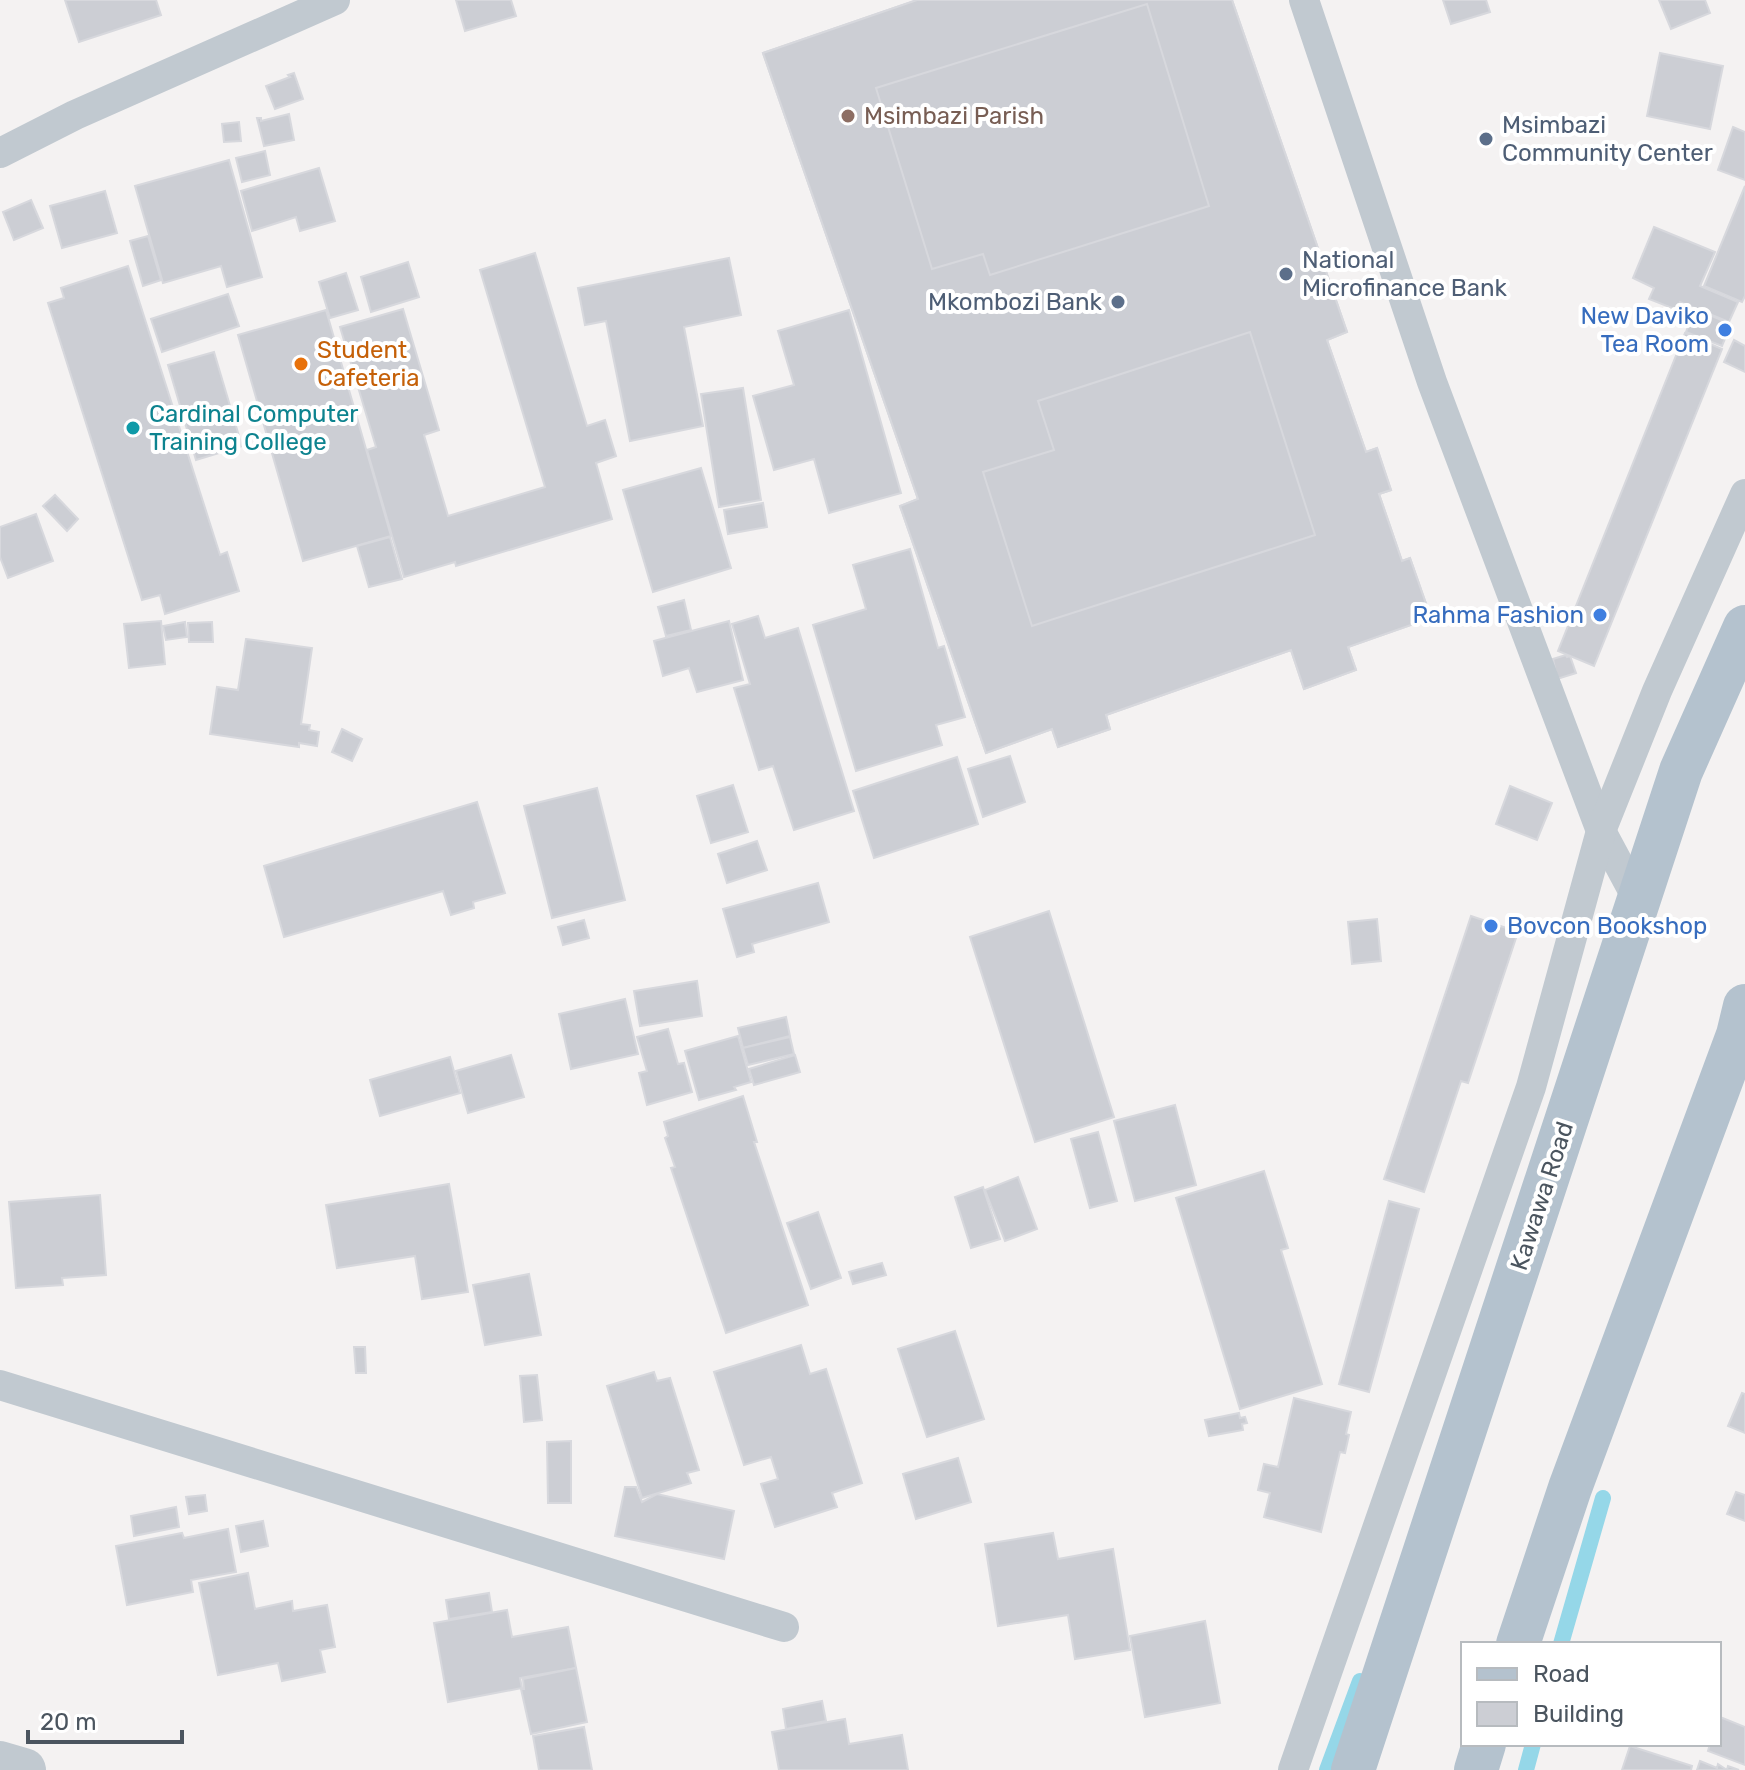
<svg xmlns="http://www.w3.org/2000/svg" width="1745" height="1770" font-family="Rubik,sans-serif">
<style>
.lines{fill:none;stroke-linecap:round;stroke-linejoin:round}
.stream{stroke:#95d7e8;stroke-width:16}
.building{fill:#ccced4;stroke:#d7d8dd;stroke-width:2;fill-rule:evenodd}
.service{stroke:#c1c9d0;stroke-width:30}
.minor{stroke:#c1c9d0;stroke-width:44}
.primary{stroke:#b4c2ce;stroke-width:44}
.education-dot{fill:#8d6e63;stroke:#fff;stroke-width:3}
.service-dot{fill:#5c6f8a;stroke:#fff;stroke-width:3}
.shop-dot{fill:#3f7fe0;stroke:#fff;stroke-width:3}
.food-dot{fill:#e8710a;stroke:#fff;stroke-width:3}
.culture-dot{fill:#0f9aa8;stroke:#fff;stroke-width:3}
.labels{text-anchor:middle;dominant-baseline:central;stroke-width:8;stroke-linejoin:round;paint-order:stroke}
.education-label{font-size:24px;fill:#785e54;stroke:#fff;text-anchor:start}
.service-label{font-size:24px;fill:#4e5e75;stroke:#fff;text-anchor:start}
.shop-label{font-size:24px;fill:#366cbe;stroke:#fff;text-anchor:end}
.food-label{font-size:24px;fill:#c56008;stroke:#fff;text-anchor:start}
.culture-label{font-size:24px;fill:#0d838f;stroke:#fff;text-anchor:start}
.street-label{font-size:24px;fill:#4b555f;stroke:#fff}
</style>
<rect width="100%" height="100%" fill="#f4f2f2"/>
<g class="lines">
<g class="stream">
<path d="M1561,1644l42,-146"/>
<path d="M1327,1770l33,-89"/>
<path d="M1526,1770l7,-26"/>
</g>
</g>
<g class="building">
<path d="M65,0h91l5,15 -82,27z"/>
<path d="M456,0h55l5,16 -51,15z"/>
<path d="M917,0h315l115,332 -20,8 39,112 11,-4 14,42 -12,4 23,67 8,-3 21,60 -83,29 8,23 -52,19 -13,-39 -185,65 4,14 -52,18 -6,-18 -66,24 -86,-247 18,-7 -155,-446z"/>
<path d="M917,0h315l115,332 -20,8 39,112 11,-4 14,42 -12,4 23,67 8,-3 21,60 -83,29 8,23 -52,19 -13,-39 -185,65 4,14 -52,18 -6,-18 -66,24 -86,-247 18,-7 -155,-446zM1147,4l62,202 -219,69 -7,-21 -51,15 -56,-181zM1250,332l65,203 -283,91 -49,-154 71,-22 -16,-49z"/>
<path d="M1443,0h43l4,12 -39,12z"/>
<path d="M1659,0h46l5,13 -39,16z"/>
<path d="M1660,53l63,13 -13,63 -63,-13z"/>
<path d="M294,73l9,26 -28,10 -9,-23 24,-9 -2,-2z"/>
<path d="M289,114l5,26 -30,6 -7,-28h4v3z"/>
<path d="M239,122l2,19 -17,1 -2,-18z"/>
<path d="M1733,127l12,5v48l-27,-10z"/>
<path d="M265,151l5,24 -28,7 -6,-24z"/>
<path d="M229,160l33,117 -35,10 -6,-21 -58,17 -28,-97z"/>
<path d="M319,168l16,53 -35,10 -4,-14 -44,14 -11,-40z"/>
<path d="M1745,186v110l-3,6 -38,-16z"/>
<path d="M105,191l12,42 -55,15 -12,-42z"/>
<path d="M31,200l12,28 -29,12 -11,-28z"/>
<path d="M1654,227l61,25 -15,34 38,16 -9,20 -49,-20 -3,8 -28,-11 5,-11 -21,-10z"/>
<path d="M148,236l13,44 -18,6 -13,-45z"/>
<path d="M535,253l52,173 18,-6 11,36 -20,7 16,56 -156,47 -1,-4 -51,15 -37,-127 9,-3 -36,-120 63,-18 36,121 -15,5 24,81 97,-29 -65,-217z"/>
<path d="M729,258l12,57 -57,12 19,99 -73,15 -24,-120 -21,4 -7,-37z"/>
<path d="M408,262l11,35 -48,15 -10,-35z"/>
<path d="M128,266l92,289 7,-3 12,39 -74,23 -5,-19 -18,5 -94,-297 16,-5 -3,-10z"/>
<path d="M346,273l12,37 -28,8 -11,-36z"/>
<path d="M228,294l11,32 -77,26 -11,-33z"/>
<path d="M1695,309l36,15 -9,22 -36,-14z"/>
<path d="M326,310l65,226 -88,25 -65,-226z"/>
<path d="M849,310l52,183 -72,20 -15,-54 -40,11 -21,-74 41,-11 -16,-54z"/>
<path d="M1685,333l37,16 -128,317 -36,-15z"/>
<path d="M1734,340l11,6v26l-21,-10z"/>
<path d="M214,352l28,94 -46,14 -28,-95z"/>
<path d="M743,388l18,112 -42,7 -18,-113z"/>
<path d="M701,468l30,100 -78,24 -30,-102z"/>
<path d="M55,495l23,24 -11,12 -24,-25z"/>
<path d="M763,503l4,24 -39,7 -4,-24z"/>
<path d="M36,514l17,47 -45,17 -8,-21v-30z"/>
<path d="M390,537l12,42 -33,8 -12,-41z"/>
<path d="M910,549l28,99 6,-2 21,71 -29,8 6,20 -86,26 -43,-146 53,-16 -13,-44z"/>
<path d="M684,600l7,30 -25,6 -8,-29z"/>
<path d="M758,616l7,22 33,-10 56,183 -60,19 -21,-64 -14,4 -25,-82 16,-4 -18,-60z"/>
<path d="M161,621l4,43 -36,4 -5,-44z"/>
<path d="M729,621l14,59 -46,12 -8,-24 -26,8 -9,-35z"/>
<path d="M185,622l2,15 -21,3 -3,-14z"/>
<path d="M212,622l1,20h-24l-1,-19z"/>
<path d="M246,639l66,9 -11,76 9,1 -1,5 10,2 -2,14 -18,-3v4l-89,-13 7,-47 21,3z"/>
<path d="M1566,655l1,2 3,-1 6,17 -19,6 -4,-20z"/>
<path d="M342,729l20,10 -10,22 -20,-9z"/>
<path d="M1010,756l15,46 -42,15 -15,-48z"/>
<path d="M957,757l21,67 -104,34 -21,-67z"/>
<path d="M733,785l15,47 -37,11 -14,-47z"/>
<path d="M1510,786l42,17 -15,37 -41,-16z"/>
<path d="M597,788l28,112 -73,18 -28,-112z"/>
<path d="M477,802l28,91 -32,9 1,6 -23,7 -8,-24 -159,46 -20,-71z"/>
<path d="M757,841l10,29 -40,13 -9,-29z"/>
<path d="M818,883l11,39 -77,22 2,8 -17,5 -14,-48z"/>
<path d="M1049,911l65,206 -79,25 -65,-205z"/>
<path d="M1471,916l47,16 -50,151 -7,-2 -37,111 -40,-13z"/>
<path d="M1377,919l4,42 -29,3 -4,-42z"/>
<path d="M584,920l5,18 -26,7 -5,-18z"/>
<path d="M697,981l5,35 -62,10 -6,-35z"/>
<path d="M625,999l13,55 -67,15 -12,-55z"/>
<path d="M786,1017l4,19 -47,12 -5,-20z"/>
<path d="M668,1029l10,35 6,-1 8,29 -45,13 -8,-32 8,-2 -10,-34z"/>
<path d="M738,1036l13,46 -17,5 2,3 -37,10 -14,-49z"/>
<path d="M790,1037l4,17 -46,11 -5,-17z"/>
<path d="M511,1055l13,42 -56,16 -12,-42z"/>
<path d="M795,1055l5,17 -46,13 -5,-16z"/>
<path d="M450,1057l10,36 -80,23 -10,-36z"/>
<path d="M743,1096l14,46h-3l54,163 -82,28 -55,-165 4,-1 -10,-29 3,-2 -4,-14z"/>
<path d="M1175,1105l21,80 -61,16 -21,-80z"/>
<path d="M1098,1132l19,69 -27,7 -19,-69z"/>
<path d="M1264,1171l24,77 -7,2 41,134 -82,25 -64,-211z"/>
<path d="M1018,1177l19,52 -32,12 -20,-51z"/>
<path d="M449,1184l19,108 -46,7 -7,-43 -78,12 -11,-63z"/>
<path d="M983,1187l17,52 -29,9 -16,-51z"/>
<path d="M100,1195l6,80 -44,3 1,7 -47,3 -7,-86z"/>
<path d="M1389,1201l30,8 -50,183 -30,-8z"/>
<path d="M818,1212l23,66 -30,11 -24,-66z"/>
<path d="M882,1263l4,12 -33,9 -4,-12z"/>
<path d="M529,1274l12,61 -56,10 -12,-60z"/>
<path d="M955,1331l29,88 -57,18 -29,-88z"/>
<path d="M801,1345l9,29 16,-5 36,114 -30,10 5,14 -62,20 -14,-43 17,-5 -7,-22 -27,8 -30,-93z"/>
<path d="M354,1347h11l1,26h-10z"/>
<path d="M654,1372l3,9 13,-3 29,92 -12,3 4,10 -49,15 -35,-112z"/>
<path d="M537,1375l5,45 -18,2 -4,-46z"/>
<path d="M1742,1393l3,1v39l-17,-7z"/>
<path d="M1294,1398l57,14 -5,22 3,1 -4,18 -5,-1 -19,80 -57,-15 6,-24 -12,-3 6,-26 14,3z"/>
<path d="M1239,1413l1,5 5,-1 2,6 -5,1 1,6 -34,6 -4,-16z"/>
<path d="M571,1441v62h-23l-1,-61z"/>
<path d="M958,1458l13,44 -55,17 -13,-45z"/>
<path d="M625,1487h11l6,15 15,-8 77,17 -10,48 -109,-23z"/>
<path d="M1736,1492l9,3v26l-18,-7z"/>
<path d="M205,1495l2,16 -18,3 -3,-17z"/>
<path d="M176,1507l3,20 -45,9 -3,-20z"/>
<path d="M263,1521l5,25 -27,6 -5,-26z"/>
<path d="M228,1529l8,43 -45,8 2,12 -66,13 -11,-59 66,-13 2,5z"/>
<path d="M1053,1533l5,26 55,-10 17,101 -55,9 -7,-44 -70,11 -13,-82z"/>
<path d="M248,1573l7,36 37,-8 1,10 34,-6 8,42 -15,3 5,22 -43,9 -4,-18 -60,12 -19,-92z"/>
<path d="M489,1593l3,19 -43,7 -3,-19z"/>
<path d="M507,1610l5,27 56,-10 8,41 -56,10 2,10 -74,14 -14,-79z"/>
<path d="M1205,1621l15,82 -75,14 -15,-81z"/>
<path d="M576,1668l11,54 -56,12 -10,-45h3l-1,-10z"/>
<path d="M822,1701l4,20 -40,8 -3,-20z"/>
<path d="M1720,1717l25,10v38l-37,-14 2,-7h9z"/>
<path d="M845,1719l4,25 53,-9 6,35h-129l-7,-38z"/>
<path d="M584,1727l8,43h-53l-6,-34z"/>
<path d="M1630,1746l62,20 -1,4h-69z"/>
<path d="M1700,1761l17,7 1,-4 9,6 1,-4 11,4h-42z"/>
</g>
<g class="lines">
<g class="service">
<path d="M1304,0l128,382 169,449 38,71"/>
<path d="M0,153l75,-38 260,-115"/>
<path d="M0,1385l784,242"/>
<path d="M1293,1770l238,-683 70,-256 56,-140 88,-197"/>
</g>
<path class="minor" d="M0,1763l24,7"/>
<g class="primary">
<path d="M1518,1644l52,-156 168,-453 7,-29"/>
<path d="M1353,1770l328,-999 64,-144"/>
<path d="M1476,1770l8,-26"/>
</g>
</g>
<circle class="education-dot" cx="848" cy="116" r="8"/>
<g class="service-dot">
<circle cx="1486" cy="139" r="8"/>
<circle cx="1286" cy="274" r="8"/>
<circle cx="1118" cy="302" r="8"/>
</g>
<g class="shop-dot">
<circle cx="1725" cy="330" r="8"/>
<circle cx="1600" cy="615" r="8"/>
<circle cx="1491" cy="926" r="8"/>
</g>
<circle class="food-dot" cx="301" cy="364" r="8"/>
<circle class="culture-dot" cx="133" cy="428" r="8"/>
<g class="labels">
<g class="education-label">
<text x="864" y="116">Msimbazi Parish</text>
</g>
<g class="service-label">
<text x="1502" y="125">Msimbazi<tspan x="1502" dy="28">Community Center</tspan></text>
<text x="1302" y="260">National<tspan x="1302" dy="28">Microfinance Bank</tspan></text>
<text x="1102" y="302" text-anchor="end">Mkombozi Bank</text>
</g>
<g class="shop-label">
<text x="1709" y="316">New Daviko<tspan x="1709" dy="28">Tea Room</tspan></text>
<text x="1584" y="615">Rahma Fashion</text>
<text x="1507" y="926" text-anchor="start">Bovcon Bookshop</text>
</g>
<g class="food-label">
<text x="317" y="350">Student<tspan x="317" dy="28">Cafeteria</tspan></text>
</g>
<g class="culture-label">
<text x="149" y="414">Cardinal Computer<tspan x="149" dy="28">Training College</tspan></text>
</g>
<g class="street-label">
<text transform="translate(1542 1196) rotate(-72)">Kawawa Road</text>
</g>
</g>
<rect x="1461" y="1642" width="260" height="104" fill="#ffffff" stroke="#b7bbbf" stroke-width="2"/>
<rect x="1477" y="1668" width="40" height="12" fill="#b4c2ce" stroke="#b7bbbf" stroke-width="2"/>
<text x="1533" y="1682" font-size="24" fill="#4b555f">Road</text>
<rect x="1477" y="1702" width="40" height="24" fill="#ccced4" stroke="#b7bbbf" stroke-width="2"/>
<text x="1533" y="1722" font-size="24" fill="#4b555f">Building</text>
<path d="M28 1730v12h154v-12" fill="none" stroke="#4b555f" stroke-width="4"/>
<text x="40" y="1730" font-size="24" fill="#4b555f" stroke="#ffffff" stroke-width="6" paint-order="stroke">20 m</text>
</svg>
